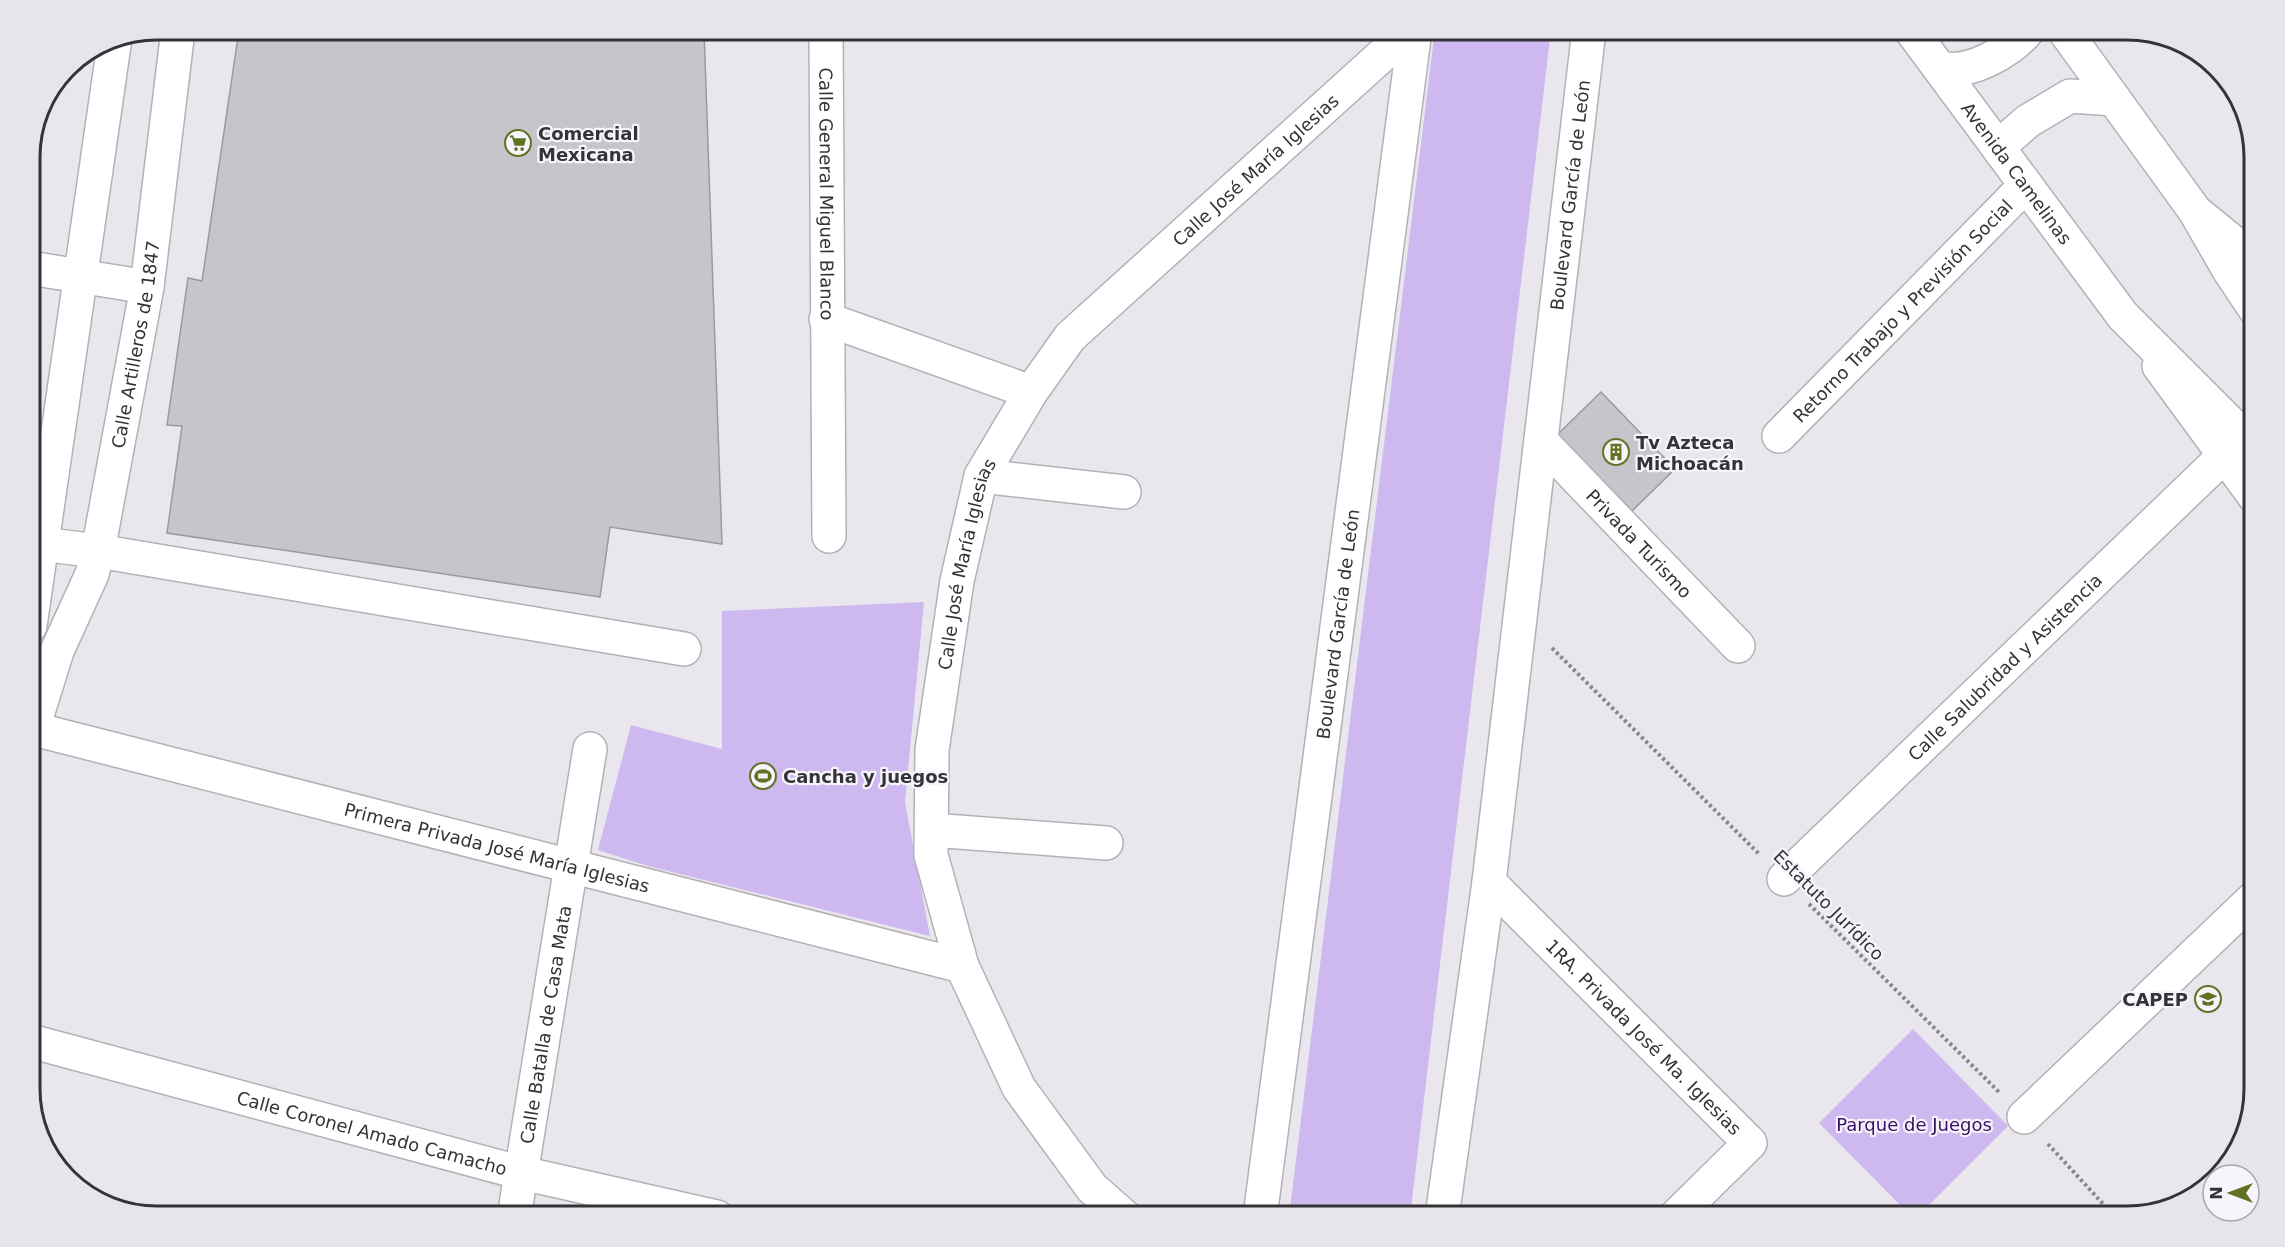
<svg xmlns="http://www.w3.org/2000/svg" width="2285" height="1247" font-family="'DejaVu Sans',sans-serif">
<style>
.green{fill:#cdb8f0}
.building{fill:#c7c5cb;stroke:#9b999e;stroke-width:1.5}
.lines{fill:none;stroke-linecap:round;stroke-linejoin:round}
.minor-casing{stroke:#b3b1b6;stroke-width:36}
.major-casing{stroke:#b3b1b6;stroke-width:36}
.highway-casing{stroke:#b3b1b6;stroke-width:36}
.path{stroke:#88868a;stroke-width:4;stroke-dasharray:3 3;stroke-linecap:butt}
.minor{stroke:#fff;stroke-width:33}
.major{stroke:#fff;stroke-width:33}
.highway{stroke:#fff;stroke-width:33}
.labels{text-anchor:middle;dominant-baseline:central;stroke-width:4.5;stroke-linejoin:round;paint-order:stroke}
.poi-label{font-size:18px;font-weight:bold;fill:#343336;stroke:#f7f4fb;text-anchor:start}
.street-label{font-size:18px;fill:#343336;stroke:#f7f4fb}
.park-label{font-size:18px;fill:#3c0e65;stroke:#f7f4fb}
.rim{fill:none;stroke:#343336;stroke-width:3}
</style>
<rect width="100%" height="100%" fill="#e9e7ed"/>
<g class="green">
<path d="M1435,30h116l-141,1187h-121z"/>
<path d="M924,602l-19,200 25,134 -282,-70 -50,-16 33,-125 91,24v-138z"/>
<path d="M1913,1029l95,97 -91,91h-5l-93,-94z"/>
</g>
<g class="building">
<path d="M239,30h465l18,514 -112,-17 -10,70 -433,-64 15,-107 -15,-1 21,-147 14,3z"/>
<path d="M1601,392l74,77 -43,42 -75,-76z"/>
</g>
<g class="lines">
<defs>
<g id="minor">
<path id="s1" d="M826,30l3,506"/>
<path d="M30,268l117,19"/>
<path d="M826,319l205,73"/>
<path id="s2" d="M1779,436l247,-251"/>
<path id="s3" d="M1541,441l197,205"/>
<path d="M981,476l143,16"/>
<path d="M41,544l57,7 586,98"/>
<path d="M30,626l85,-588"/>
<path id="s4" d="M30,728l932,238"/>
<path id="s5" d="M33,728l24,-77 35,-77 6,-23 49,-264 31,-257"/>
<path d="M932,830l174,13"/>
<path id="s6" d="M1784,879l441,-424"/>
<path id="s7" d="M1489,882l261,261 -75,74"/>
<path id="s8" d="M30,1041l492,132 195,44"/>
<path d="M2024,1117l231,-220"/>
<path id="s9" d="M514,1217l76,-468"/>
<path id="s10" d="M1125,1217l-33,-29 -73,-100 -57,-122 -31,-111 1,-105 25,-169 24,-105 50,-84 39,-55 340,-307"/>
<path id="s11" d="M1260,1217l155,-1187"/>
<path id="s12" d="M1442,1217l47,-335 100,-852"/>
</g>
<g id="major">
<path d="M2196,212l59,48"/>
<path d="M2159,366l96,131"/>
</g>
<g id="highway">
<path id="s13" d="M1911,30l212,286 132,132"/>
<path d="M2064,30l131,181 34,59 26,39"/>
<path d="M1939,67c27,10 73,-16 89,-37"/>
<path d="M2001,152l3,-10 24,-21 42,-25 44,3"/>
</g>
</defs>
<use href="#minor" class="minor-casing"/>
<use href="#major" class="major-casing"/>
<use href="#highway" class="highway-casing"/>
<g class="path">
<path d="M1552,648l207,206"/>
<path d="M1809,904l191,189"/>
<path d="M2048,1144l67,73"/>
</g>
<use href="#minor" class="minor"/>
<use href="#major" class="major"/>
<use href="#highway" class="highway"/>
</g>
<defs>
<symbol id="supermarket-ring" viewBox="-11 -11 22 22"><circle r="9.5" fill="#f7f4fb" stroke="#5f7322" stroke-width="1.5"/><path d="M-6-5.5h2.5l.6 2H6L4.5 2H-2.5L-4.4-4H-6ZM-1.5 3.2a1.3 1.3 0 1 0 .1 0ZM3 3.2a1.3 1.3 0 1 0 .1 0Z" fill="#5f7322"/></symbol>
<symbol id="building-ring" viewBox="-11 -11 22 22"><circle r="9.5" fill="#f7f4fb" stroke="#5f7322" stroke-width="1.5"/><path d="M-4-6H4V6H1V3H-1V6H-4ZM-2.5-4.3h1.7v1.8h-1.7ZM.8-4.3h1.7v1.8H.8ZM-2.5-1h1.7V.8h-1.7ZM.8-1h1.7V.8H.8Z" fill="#5f7322"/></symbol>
<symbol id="stadium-ring" viewBox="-11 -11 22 22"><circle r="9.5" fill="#f7f4fb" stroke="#5f7322" stroke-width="1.5"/><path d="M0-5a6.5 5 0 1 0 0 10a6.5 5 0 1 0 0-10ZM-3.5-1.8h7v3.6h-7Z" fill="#5f7322"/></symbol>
<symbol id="school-ring" viewBox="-11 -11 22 22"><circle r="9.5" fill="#f7f4fb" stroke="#5f7322" stroke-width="1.5"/><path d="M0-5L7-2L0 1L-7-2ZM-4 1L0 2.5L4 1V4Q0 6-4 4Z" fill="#5f7322"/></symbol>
</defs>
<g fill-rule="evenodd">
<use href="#supermarket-ring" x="503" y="128" width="30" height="30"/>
<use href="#building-ring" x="1601" y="437" width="30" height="30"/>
<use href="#stadium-ring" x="748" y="761" width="30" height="30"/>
<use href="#school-ring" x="2193" y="984" width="30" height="30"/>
</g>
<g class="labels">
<g class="poi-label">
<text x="538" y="133">Comercial<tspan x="538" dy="21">Mexicana</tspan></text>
<text x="1636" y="442">Tv Azteca<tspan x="1636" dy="21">Michoacán</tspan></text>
<text x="783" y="776">Cancha y juegos</text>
<text x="2188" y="999" text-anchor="end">CAPEP</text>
</g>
<g class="street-label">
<text stroke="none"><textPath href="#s10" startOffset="1216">Calle José María Iglesias</textPath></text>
<text stroke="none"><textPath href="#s13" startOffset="178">Avenida Camelinas</textPath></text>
<text stroke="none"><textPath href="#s1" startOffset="164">Calle General Miguel Blanco</textPath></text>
<text stroke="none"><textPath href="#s12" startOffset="1030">Boulevard García de León</textPath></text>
<text stroke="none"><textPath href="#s2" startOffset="176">Retorno Trabajo y Previsión Social</textPath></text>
<text stroke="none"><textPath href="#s5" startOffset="399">Calle Artilleros de 1847</textPath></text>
<text stroke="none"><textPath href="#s3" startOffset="142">Privada Turismo</textPath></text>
<text stroke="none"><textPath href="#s10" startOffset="712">Calle José María Iglesias</textPath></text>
<text stroke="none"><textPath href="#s11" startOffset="598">Boulevard García de León</textPath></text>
<text stroke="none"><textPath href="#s6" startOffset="306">Calle Salubridad y Asistencia</textPath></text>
<text stroke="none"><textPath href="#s4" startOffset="482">Primera Privada José María Iglesias</textPath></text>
<text transform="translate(1829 905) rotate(45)">Estatuto Jurídico</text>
<text stroke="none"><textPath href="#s9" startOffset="195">Calle Batalla de Casa Mata</textPath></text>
<text stroke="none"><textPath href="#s7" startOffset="219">1RA. Privada José Ma. Iglesias</textPath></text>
<text stroke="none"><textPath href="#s8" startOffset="354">Calle Coronel Amado Camacho</textPath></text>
</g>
<g class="park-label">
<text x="1914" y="1124">Parque de Juegos</text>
</g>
</g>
<path d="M0 0H2285V1247H0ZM157 40H2127A117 117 0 0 1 2244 157V1089A117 117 0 0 1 2127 1206H157A117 117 0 0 1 40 1089V157A117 117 0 0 1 157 40Z" fill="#e7e5eb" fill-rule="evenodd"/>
<path class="rim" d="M157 40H2127A117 117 0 0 1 2244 157V1089A117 117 0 0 1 2127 1206H157A117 117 0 0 1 40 1089V157A117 117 0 0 1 157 40Z"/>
<g transform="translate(2231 1193) rotate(270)"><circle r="28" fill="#f7f4fb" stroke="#a9a7ac" stroke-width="1.5"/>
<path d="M0-4.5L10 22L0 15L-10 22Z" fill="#5f7322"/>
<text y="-9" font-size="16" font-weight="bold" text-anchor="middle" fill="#343336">N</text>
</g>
</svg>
